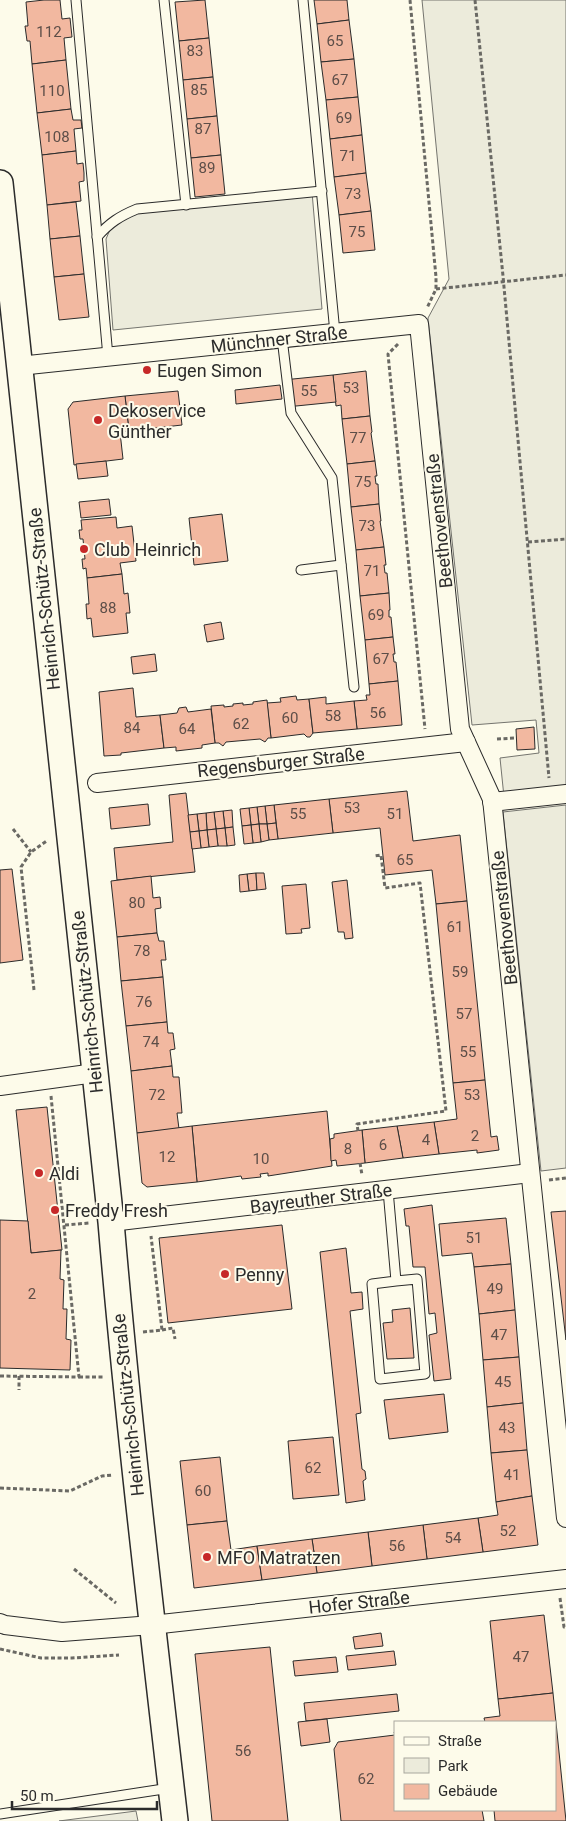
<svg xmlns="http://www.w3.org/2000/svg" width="566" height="1821" font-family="Roboto,sans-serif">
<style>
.green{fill:#ecebdb;stroke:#74746e}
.building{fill:#f2b8a0;stroke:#2b2b2b}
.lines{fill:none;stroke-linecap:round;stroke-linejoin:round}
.service-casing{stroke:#2b2b2b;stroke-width:11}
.minor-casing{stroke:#2b2b2b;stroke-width:20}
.secondary-casing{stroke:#2b2b2b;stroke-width:28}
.path{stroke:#6a6964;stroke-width:3;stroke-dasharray:4 2.5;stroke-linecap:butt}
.service{stroke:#fdfbea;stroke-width:9}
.minor{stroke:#fdfbea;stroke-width:18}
.secondary{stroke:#fdfbea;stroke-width:25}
.poi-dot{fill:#c62828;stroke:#fdfbea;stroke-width:2}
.labels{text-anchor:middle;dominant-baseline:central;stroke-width:4;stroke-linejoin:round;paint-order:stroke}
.number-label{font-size:15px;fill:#5d4e48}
.street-label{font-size:18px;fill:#2b2b2b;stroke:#fdfbea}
.poi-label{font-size:18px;fill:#2b2b2b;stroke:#fdfbea;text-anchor:start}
</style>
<rect width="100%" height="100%" fill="#fdfbea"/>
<g class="green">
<path d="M422,0h144v790l-62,7 -4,-39 39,-5 -3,-33 -64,5 -44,-407 21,-39z"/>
<path d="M312,192l10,117 -209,21 -7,-91 6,-14 23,-14z"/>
<path d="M566,805v363l-25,3 -38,-359z"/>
<path d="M136,1811l2,10h-79z"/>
</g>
<g class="building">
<path d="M44,0h16l2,19 8,-1 2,19 -8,1 2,22 -34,4 -2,-23h-3l-2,-15h3l-2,-24z"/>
<path d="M205,0l4,38 -30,3 -4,-39z"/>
<path d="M314,0h33l2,20 -32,4z"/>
<path d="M349,20l5,39 -33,3 -4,-38z"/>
<path d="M209,38l4,39 -30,3 -4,-39z"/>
<path d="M354,59l4,38 -32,3 -5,-38z"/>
<path d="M66,60l5,49 -34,4 -5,-49z"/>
<path d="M213,77l4,39 -30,3 -4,-39z"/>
<path d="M358,97l4,38 -32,4 -4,-39z"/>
<path d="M71,109l2,11h8l1,8 -8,1 2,22 -34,4 -5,-42z"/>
<path d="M217,116l4,39 -30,3 -4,-39z"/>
<path d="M362,135l4,38 -32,4 -4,-38z"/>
<path d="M76,151l1,13 6,-1 1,10v8l-5,1 2,19 -34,4 -5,-50z"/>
<path d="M221,155l4,39 -30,3 -4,-39z"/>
<path d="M366,173l5,38 -32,4 -5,-38z"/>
<path d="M76,202l4,34 -30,3 -3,-34z"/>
<path d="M371,211l4,39 -32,3 -4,-38z"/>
<path d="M80,236l4,38 -30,3 -4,-38z"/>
<path d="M84,274l5,43 -30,3 -5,-43z"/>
<path d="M366,371l4,45 -28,3 -1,-14 -5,1 -3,-31z"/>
<path d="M333,375l3,27 -50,5 -3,-27z"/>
<path d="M280,385l2,14 -46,5 -1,-14z"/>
<path d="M178,391l4,34 -53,6 -4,-35z"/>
<path d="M125,396l4,35 -9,1 3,27 -49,6 -6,-56 5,-7z"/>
<path d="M370,416l2,16 -1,1 4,28 -28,3 -5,-45z"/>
<path d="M106,461l2,15 -30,3 -2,-15z"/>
<path d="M375,461l2,15h-2l1,8h2l1,20 -28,3 -4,-43z"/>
<path d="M109,499l2,16 -30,3 -2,-16z"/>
<path d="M379,504l2,17h-1l4,26 -28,3 -5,-43z"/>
<path d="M222,514l6,47 -34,4 -5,-47z"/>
<path d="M116,517l1,11 15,-2 4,35 -16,2 2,11 -35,4 -1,-10 -3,1 -1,-10h3l-2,-20h-3l-1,-9h3l-1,-10z"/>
<path d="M384,547l2,18h-2l1,8h2l2,20 -29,3 -4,-46z"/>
<path d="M122,574l2,20 4,-1 2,20h-4l2,20 -35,4 -2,-19 -4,1 -1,-15h3l-2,-26z"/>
<path d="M389,593l1,17h-1v7h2l2,20 -28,3 -5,-44z"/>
<path d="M221,622l3,17 -17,3 -3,-17z"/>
<path d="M393,637l2,17h-2l1,8h2l2,19 -29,3 -4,-44z"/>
<path d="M155,654l2,17 -24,3 -2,-17z"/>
<path d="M398,681l4,44 -45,4 -3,-28 13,-1 -1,-5h4l-1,-11z"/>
<path d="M133,688l3,29 24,-2 4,33 -43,5v2l-17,1 -5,-64z"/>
<path d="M296,696l1,4 12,-1 4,34 -3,4h-3l-3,-3 -33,4 -4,-35 14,-1 -1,-4z"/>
<path d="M326,697v7l28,-3 3,28 -44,4 -4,-34z"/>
<path d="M267,700l4,38h-3l-3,4 -5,-3 -34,3 -3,4 -4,-3h-4l-4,-37 13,-1v2l9,-1v-2l10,-1v2l10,-1v-2z"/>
<path d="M186,707l2,5 23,-3 4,34 -13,2v3l-26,3v-4l-12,1 -4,-33 17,-2 2,-5z"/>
<path d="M534,727l1,22 -18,1 -1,-21z"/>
<path d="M407,791l6,50 47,-6 7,66 -31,3 -4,-34 -47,5 -5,-47 -47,5 -4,-34z"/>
<path d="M186,793l9,79 -78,8 -3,-32 59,-6 -4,-47z"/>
<path d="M329,799l4,34 -55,6 -4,-34z"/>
<path d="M148,804l2,21 -39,4 -2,-21z"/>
<path d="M274,805l2,18 -9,1 -2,-18z"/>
<path d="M265,806l2,18h-8l-2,-17z"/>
<path d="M257,807l2,17 -8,1 -2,-17z"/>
<path d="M249,808l2,17 -9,1 -2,-17z"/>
<path d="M232,810l1,17 -8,1 -2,-17z"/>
<path d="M223,811l2,17 -9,1 -2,-17z"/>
<path d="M214,812l2,17 -9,1 -1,-17z"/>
<path d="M206,813l1,17 -8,1 -2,-17z"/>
<path d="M197,814l2,17 -9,1 -2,-17z"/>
<path d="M276,823l2,16 -9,1 -2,-16z"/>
<path d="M259,824h8l2,16 -8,2z"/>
<path d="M259,824l2,18 -8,1 -2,-18z"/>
<path d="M251,825l2,18 -9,1 -2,-18z"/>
<path d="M233,827l2,18 -8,1 -2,-18z"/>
<path d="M225,828l2,18h-9l-2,-17z"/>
<path d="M216,829l2,17 -9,1 -2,-17z"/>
<path d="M207,830l2,17 -8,1 -2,-17z"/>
<path d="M199,831l2,17 -9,1 -2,-17z"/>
<path d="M12,869l11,91 -23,3v-93z"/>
<path d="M256,873l1,17 -8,1 -2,-17z"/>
<path d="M256,873h8l2,16 -9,1z"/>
<path d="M247,874l2,17 -9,1 -1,-17z"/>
<path d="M151,876l2,22 7,-1 1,11 -6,1 2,24 -40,4 -6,-56z"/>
<path d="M347,880l6,58 -8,1 -1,-7h-6l-6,-50z"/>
<path d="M306,884l4,44 -9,1 1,4 -16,1 -4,-48z"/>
<path d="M467,901l18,179 -32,3 -17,-179z"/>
<path d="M157,933l2,8h5l2,19h-5l2,17 -42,4 -4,-44z"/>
<path d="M163,977l4,45 -41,4 -5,-45z"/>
<path d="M167,1022l1,11h5l2,16 -5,1 2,16 -41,5 -5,-45z"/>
<path d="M172,1066l1,11h6l3,36h-5l2,16 -42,4 -6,-62z"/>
<path d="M485,1080l6,57 6,-1 2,14 -22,3v-3l-38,4 -5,-32 23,-3 -4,-36z"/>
<path d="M47,1107l15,143 -31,3 -15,-143z"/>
<path d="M327,1111l5,55 -64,10v-3l-8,1 1,3 -19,2 -1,-3 -44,6 -5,-56z"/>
<path d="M434,1122l5,32 -36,4 -6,-32z"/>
<path d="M192,1126l5,56 -50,5 -5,-4 -5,-50z"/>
<path d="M397,1126l6,32 -38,5 -3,-33z"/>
<path d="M362,1130l3,33 -28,3 -1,-6 -5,1 -1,-22 4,-1v-4z"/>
<path d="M432,1205l19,174 -17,2 -5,-46 8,-2 -2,-20 -6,1 -4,-47h-12l-4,-41h-3l-2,-17z"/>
<path d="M566,1211v129l-15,-128z"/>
<path d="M506,1218l5,46 -37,3 -2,-14 -30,3 -3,-32z"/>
<path d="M0,1220l28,1 3,32 30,-3 -1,29 4,1 -1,29h4l-1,30 5,1 -1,30 -70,-2z"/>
<path d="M282,1225l10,84 -124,14 -9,-85z"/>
<path d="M346,1248l5,45 11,-1 1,17 -13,2 11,102 -5,1 6,55 3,2 1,8 -3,2 2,19 -19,3 -26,-251z"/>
<path d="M511,1264l4,46 -36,4 -5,-47z"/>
<path d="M410,1308l4,50 -27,1 -4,-36 10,-1 -1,-12z"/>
<path d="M515,1310l4,47 -36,3 -4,-46z"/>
<path d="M519,1357l4,46 -36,4 -4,-47z"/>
<path d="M444,1394l4,38 -59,7 -5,-39z"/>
<path d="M523,1403l4,47 -36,3 -4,-46z"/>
<path d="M333,1437l6,58 -46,4 -5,-58z"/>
<path d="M527,1450l5,46 -36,6 -5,-49z"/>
<path d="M220,1457l7,64 -40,4 -7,-64z"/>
<path d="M532,1496l6,49 -55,7 -5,-34 20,-3 -2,-13z"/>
<path d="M478,1518l5,34 -56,7 -4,-34z"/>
<path d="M227,1521l4,29 26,-4 5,34 -68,8 -7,-63z"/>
<path d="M423,1525l4,34 -55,7 -4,-34z"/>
<path d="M368,1532l4,34 -55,7 -5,-34z"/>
<path d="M312,1539l5,34 -55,7 -5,-34z"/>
<path d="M544,1615l9,78 -55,6 -8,-78z"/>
<path d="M381,1633l2,13 -28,3 -2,-12z"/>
<path d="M270,1647l18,174h-76l-17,-167z"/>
<path d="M394,1651l2,14 -48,5 -2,-14z"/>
<path d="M336,1657l2,15 -43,4 -2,-15z"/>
<path d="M553,1693l13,128h-71l-1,-11h61v-88h-70l-1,-4 16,-2 -2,-17z"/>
<path d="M397,1694l2,17 -93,10 -2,-18z"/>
<path d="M327,1719l3,23 -29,4 -3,-24z"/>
<path d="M394,1732h1v78h87l2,11h-143l-7,-72 4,-7 57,-7z"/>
</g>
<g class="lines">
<defs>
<g id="service">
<path d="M76,0l32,357"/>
<path d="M164,0l22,205"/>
<path d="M303,0l32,333"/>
<path d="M97,237c12,-14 23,-21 40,-28l185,-18"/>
<path d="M282,338l9,75 41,65 22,209"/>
<path d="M301,570l40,-5"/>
<path d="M388,1190l8,91 -24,3 8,95 45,-5 -8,-95 -21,2"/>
<path d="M0,1814l170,-26"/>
</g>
<g id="minor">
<path d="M19,366l400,-42 41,405 32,70 74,719"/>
<path d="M97,783l369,-41"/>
<path d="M492,802l74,-8"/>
<path d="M0,1086l95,-13"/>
<path d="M111,1222l419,-49"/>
<path d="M0,1623l5,2 57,7 90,-7 414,-46"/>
</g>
<path id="secondary" d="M0,183l111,1039c17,200 41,399 64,599"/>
</defs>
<use href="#service" class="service-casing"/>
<use href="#minor" class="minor-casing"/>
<use href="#secondary" class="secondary-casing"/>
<g class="path">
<path d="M410,0l26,277v12l-9,19"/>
<path d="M475,0l28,276 46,502"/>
<path d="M436,289l130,-14"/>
<path d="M398,344l-10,10 37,375"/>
<path d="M528,542l38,-3"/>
<path d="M497,739l19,-1"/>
<path d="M13,829l18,23"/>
<path d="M34,990l-13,-123 10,-15 17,-12"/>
<path d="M358,1131l-1,-7 89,-13 -26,-228 -35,5 -4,-33 -7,1"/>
<path d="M360,1163l2,12"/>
<path d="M549,1180l17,-2"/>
<path d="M65,1225l24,-2"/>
<path d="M162,1330l11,-2 2,11"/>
<path d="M143,1332l19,-2 -11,-94"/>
<path d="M0,1376l79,1 -28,-281"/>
<path d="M19,1376v14"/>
<path d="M79,1377h25"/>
<path d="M0,1488l70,3 32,-15 11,-1"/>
<path d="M74,1569l42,34"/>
<path d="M560,1598l4,29h2"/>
<path d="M0,1649l41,9h31l47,-3"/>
</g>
<use href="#service" class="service"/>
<use href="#minor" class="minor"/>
<use href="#secondary" class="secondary"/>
</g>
<g class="poi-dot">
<circle cx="147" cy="370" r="5"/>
<circle cx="98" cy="420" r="5"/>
<circle cx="84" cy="549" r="5"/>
<circle cx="39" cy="1173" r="5"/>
<circle cx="55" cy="1210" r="5"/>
<circle cx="225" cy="1274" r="5"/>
<circle cx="207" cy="1557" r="5"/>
</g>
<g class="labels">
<g class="number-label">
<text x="49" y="32">112</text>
<text x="335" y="41">65</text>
<text x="195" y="51">83</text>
<text x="340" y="80">67</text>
<text x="199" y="90">85</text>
<text x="52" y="91">110</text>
<text x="344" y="118">69</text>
<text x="203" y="129">87</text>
<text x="57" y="137">108</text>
<text x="348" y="156">71</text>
<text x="207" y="168">89</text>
<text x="353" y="194">73</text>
<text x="357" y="232">75</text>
<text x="351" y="388">53</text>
<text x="309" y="391">55</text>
<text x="358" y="438">77</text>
<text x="363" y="482">75</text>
<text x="367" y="526">73</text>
<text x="372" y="571">71</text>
<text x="108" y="608">88</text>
<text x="376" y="615">69</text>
<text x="381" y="659">67</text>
<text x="378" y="713">56</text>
<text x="333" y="716">58</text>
<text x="290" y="718">60</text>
<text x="241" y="724">62</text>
<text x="132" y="728">84</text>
<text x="187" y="729">64</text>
<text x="352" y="808">53</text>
<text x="298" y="814">55</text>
<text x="395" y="814">51</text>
<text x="405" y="860">65</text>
<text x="137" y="903">80</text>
<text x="455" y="927">61</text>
<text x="142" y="951">78</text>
<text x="460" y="972">59</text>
<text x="144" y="1002">76</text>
<text x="464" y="1014">57</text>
<text x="151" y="1042">74</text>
<text x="468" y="1052">55</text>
<text x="157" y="1095">72</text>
<text x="472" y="1095">53</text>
<text x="475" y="1136">2</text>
<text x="426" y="1140">4</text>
<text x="383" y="1145">6</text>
<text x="348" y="1149">8</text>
<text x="167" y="1157">12</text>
<text x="261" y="1159">10</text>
<text x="474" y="1238">51</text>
<text x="495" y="1289">49</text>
<text x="32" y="1294">2</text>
<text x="499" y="1335">47</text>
<text x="503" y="1382">45</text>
<text x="507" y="1428">43</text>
<text x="313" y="1468">62</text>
<text x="512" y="1475">41</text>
<text x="203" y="1491">60</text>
<text x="508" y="1531">52</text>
<text x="453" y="1538">54</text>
<text x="397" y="1546">56</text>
<text x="521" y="1657">47</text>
<text x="243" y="1751">56</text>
<text x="366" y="1779">62</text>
</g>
<g class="street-label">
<text transform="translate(279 339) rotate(-6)">Münchner Straße</text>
<text transform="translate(439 521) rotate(-96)">Beethovenstraße</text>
<text transform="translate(44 599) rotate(-96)">Heinrich-Schütz-Straße</text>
<text transform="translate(281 762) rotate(-6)">Regensburger Straße</text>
<text transform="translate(504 918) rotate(-96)">Beethovenstraße</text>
<text transform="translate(87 1002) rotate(-96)">Heinrich-Schütz-Straße</text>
<text transform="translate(321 1198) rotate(-7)">Bayreuther Straße</text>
<text transform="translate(128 1405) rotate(-96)">Heinrich-Schütz-Straße</text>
<text transform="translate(359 1602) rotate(-6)">Hofer Straße</text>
</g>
<g class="poi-label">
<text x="157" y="370">Eugen Simon</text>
<text x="108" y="410">Dekoservice<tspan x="108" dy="21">Günther</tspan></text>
<text x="94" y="549">Club Heinrich</text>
<text x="49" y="1173">Aldi</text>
<text x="65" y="1210">Freddy Fresh</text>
<text x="235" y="1274">Penny</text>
<text x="217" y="1557">MFO Matratzen</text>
</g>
</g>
<rect x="394" y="1721" width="162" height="90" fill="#fdfbea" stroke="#a9a89e"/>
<rect x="404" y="1737" width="25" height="8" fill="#fdfbea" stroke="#a9a89e"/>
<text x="438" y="1746" font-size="15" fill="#2b2b2b">Straße</text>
<rect x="404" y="1758" width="25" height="15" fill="#ecebdb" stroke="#a9a89e"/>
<text x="438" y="1771" font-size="15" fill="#2b2b2b">Park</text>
<rect x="404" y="1784" width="25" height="15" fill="#f2b8a0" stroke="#a9a89e"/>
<text x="438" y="1796" font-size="15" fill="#2b2b2b">Gebäude</text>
<path d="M12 1801v8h145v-8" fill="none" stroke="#2b2b2b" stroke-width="2.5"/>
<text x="20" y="1801" font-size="15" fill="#2b2b2b" stroke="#fdfbea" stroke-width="4" paint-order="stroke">50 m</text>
</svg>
